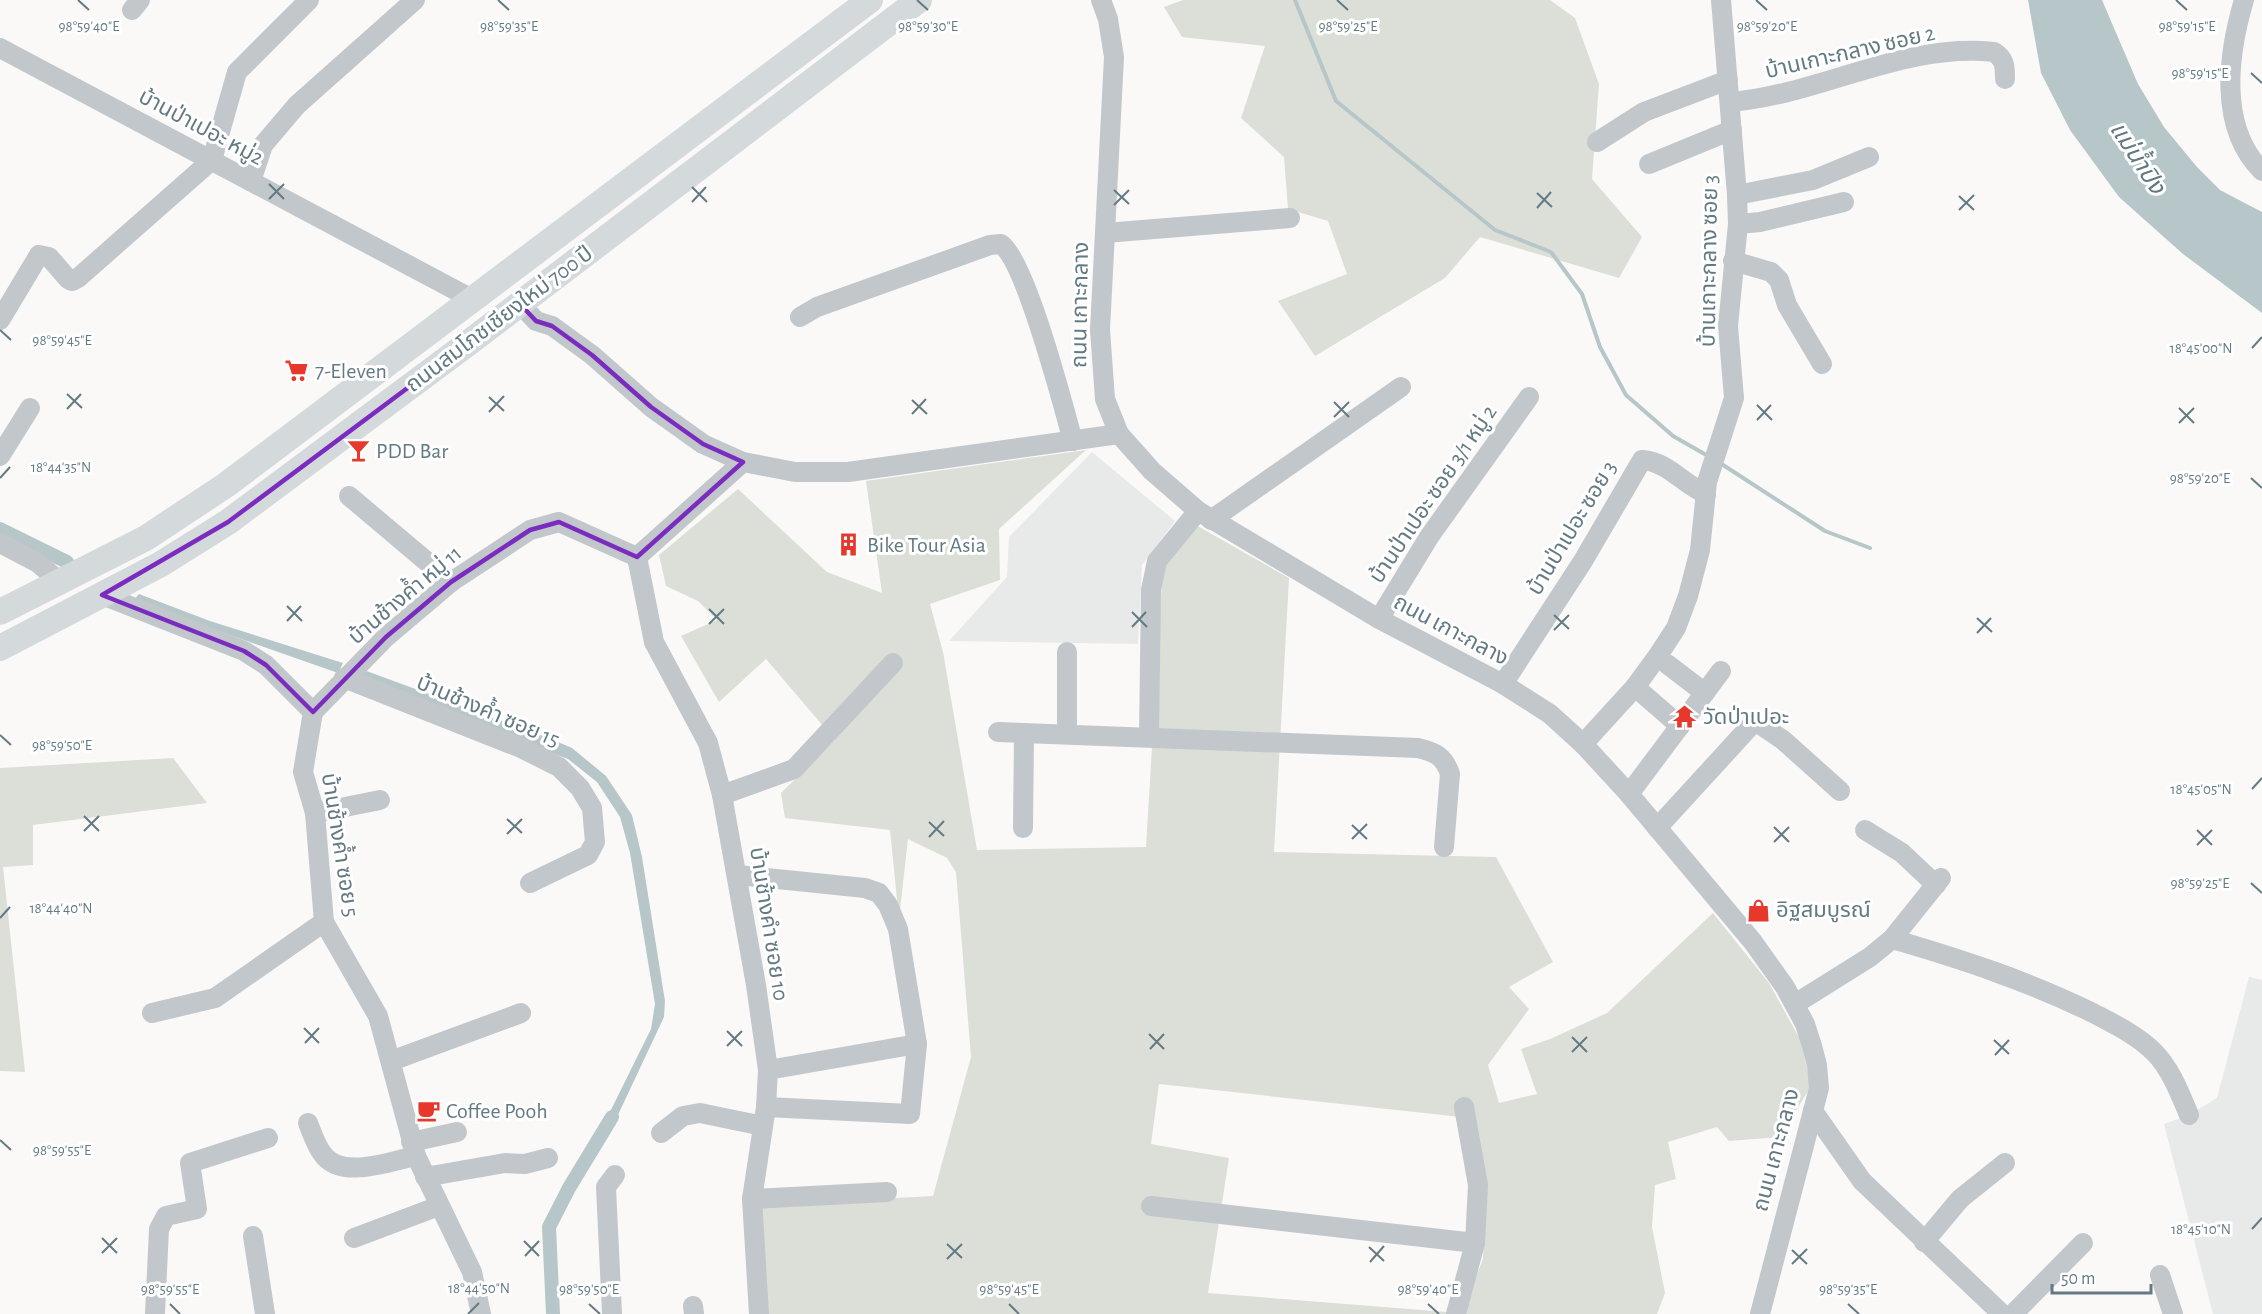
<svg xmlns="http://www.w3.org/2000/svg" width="2262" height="1314" font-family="'Alegreya Sans','Noto Sans Thai',sans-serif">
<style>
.built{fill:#e8e9e9}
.green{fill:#dbdfd7}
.water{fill:#b7c7c9}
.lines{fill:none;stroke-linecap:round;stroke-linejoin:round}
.stream{stroke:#b7c7c9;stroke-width:4}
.canal{stroke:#b7c7c9;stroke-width:14}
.minor{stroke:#c1c7ca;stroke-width:20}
.major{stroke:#d4d9dc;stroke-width:26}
.marked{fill:none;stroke:#7b2cbf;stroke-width:4.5;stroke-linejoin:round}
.ticks{fill:none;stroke:#647a83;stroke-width:2}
.labels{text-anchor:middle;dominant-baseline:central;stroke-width:6;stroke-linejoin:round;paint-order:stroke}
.street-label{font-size:22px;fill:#647a83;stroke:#fff}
.poi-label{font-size:22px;fill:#647a83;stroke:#fff;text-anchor:start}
.water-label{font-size:24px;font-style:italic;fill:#5f797c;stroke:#fff}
.ticks-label{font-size:15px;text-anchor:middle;fill:#647a83;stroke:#fff;stroke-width:6;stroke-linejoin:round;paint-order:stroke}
</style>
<rect width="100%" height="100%" fill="#faf9f8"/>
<g class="built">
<path d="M1092,452l83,69 -33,44 -4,79 -189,-3 58,-64 2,-40z"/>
<path d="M2249,977l13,3v334h-49l-49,-190 25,-9 28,-17z"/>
</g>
<g class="green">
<path d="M1183,0h367l25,18 24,66 -7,95 50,58 -23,41 -139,-41 -35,41 -130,78 -37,-55 69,-27 -19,-53 -40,-12 -4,-52 -43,-39 24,-72 -83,-9 -18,-30z"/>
<path d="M1086,450l-87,79 1,51 -70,24 13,48 34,198 169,-3 17,-282 31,-41 95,54 -15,274 222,5 57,105 -44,25 20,22 -41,56 11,38 38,-9 -16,-45 29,-10 57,-26 106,-100 56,70 32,58 10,45 -31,51 -51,4 -12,-14 -49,15 8,37 -21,6 -3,42 13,66 -8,21h-196l22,-55 3,-80 -16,-61 -311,-34 -8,60 78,14 -21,135 239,19v2h-682l-7,-109 175,-9 38,-139 -15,-185 -9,-14 -39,-19 -9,80 -9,-89 -105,-12 -4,-25 54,-53 -69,-81 -47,43 -38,-66 36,-16 -19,-19 -32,-15 -7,-31 79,-66 89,83 55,21 -16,-112z"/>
<path d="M173,758l34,45 -174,22v40l-30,2 22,205 -25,-1v-303z"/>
</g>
<g class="water">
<path d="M2028,0h74l36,84 26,43 33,40 23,23 42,22v101l-79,-59 -64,-57 -49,-67 -29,-57z"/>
<path d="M139,594l71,27 133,42 -5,10 -205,-72z"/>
<path d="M361,669l185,68 26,11 34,28 26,39 10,42 23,144 -1,16 -55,117 -8,-4 50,-101 4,-25 -25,-151 -10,-36 -23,-35 -29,-23 -215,-81z"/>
</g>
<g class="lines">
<g class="stream">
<path d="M1295,0l41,101 159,129 56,22 31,42 18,53 26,48 47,41 35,20"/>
<path d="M1720,463l105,68 45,17"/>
</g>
<g class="canal">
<path d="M0,529l67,33"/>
<path d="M553,1314l-4,-87 20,-39 43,-71"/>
</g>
<g class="minor">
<path d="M1101,0l7,19 6,38 -14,273 5,69 14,35 33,37 46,40 181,108 124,65 47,30 33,30 46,50 124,148 32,45 20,37 7,22 5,19 2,23 -59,226"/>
<path d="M2244,0c-16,54 -26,127 18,171"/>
<path d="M132,10l8,-10"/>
<path d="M0,48l474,252"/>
<path d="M1730,102c89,-7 174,-60 264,-50 11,7 11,14 11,27"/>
<path d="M1597,142l47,-30 84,-32"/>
<path d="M1649,164l83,-34"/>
<path d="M251,181l12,-36 34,-40 118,-105"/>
<path d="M1737,195l76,-15 56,-23"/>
<path d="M1738,224l22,-2 84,-20"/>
<path d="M1105,233l185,-15"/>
<path d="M1733,261l38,11 8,8 8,25 35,59"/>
<path d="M520,304l16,17 16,5 40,29 59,52 52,37 40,18 52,10h53l271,-38"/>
<path d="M800,317l17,-10 173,-62 11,-1c25,18 62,161 72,197"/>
<path d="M0,320l39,-65 10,2 19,22 4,2 6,-3 134,-118 25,-88 72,-72"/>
<path d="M0,456l30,-48"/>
<path d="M349,496l102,86"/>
<path d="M1211,520l190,-133"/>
<path d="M0,543l38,20 22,19"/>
<path d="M637,557l17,85 54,101 14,52 34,190 12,85 -2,37 -14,92 7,115"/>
<path d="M637,557l106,-95"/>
<path d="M102,595l142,56 22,14 47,47"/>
<path d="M1379,619l50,-82 100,-140"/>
<path d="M1667,664l38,29"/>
<path d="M344,678l177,70 38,19 21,21 12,20 3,34 -7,13 -58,28"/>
<path d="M1503,684l80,-123 59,-101c27,2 40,24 64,34"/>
<path d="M1635,687l45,39"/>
<path d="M313,712l-10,60 12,41 9,109 54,94 38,140 56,116 9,42"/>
<path d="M313,712l73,-75 65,-55 79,-52 29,-8 78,35"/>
<path d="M998,732l420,16c17,4 26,8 32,26l-6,73"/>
<path d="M1067,734v-82"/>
<path d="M1149,736l2,-146 6,-29 41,-50"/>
<path d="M1583,744l52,-57 22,-30 19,-29 12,-32 12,-46 7,-68 27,-84 -6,-72 10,-102 -1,-29 -16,-195"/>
<path d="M1629,794l92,-123"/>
<path d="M722,795l72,-26 99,-106"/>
<path d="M315,813l65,-13"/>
<path d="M1023,828l1,-95"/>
<path d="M1657,828l98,-107 28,19 57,51"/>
<path d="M1865,830l37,23 34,32"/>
<path d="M738,875l127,13 14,5 9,12 10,24 19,115 -7,70 -144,-7"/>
<path d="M1892,939c69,20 136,42 201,74 21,11 44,22 61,39 17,17 26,42 35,63"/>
<path d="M1795,1004l75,-47 22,-18 49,-61"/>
<path d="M152,1013l63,-15 109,-76"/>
<path d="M391,1061l130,-48"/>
<path d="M768,1070l149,-26"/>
<path d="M1813,1111l49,70 140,133"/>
<path d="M308,1123c4,10 8,22 14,30 18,28 68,8 94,3"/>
<path d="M661,1133l22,-17 17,-3 63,13"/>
<path d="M411,1142l46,-10"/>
<path d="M425,1177l80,-14 20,1 23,-6"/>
<path d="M752,1199l135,-7"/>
<path d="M1151,1206l324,37"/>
<path d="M253,1236l12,78"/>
<path d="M354,1238l85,-32"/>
<path d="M1924,1242l36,-43 45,-36"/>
<path d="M2160,1275l13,39"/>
<path d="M693,1306l1,8"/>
<path d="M155,1314l4,-85 7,-13 31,-7 -7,-46 78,-25"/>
<path d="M612,1314l-6,-127 9,-12"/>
<path d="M1456,1314l19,-71 3,-58 -14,-78"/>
<path d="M2013,1314l70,-71"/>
</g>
<g class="major">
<path d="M0,612l146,-74 80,-53 644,-485"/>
<path d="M0,648l161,-84 67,-42 243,-181 448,-341"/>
</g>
</g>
<path class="marked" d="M520,304l16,17 16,5 40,29 59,52 52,37 40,18 -106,95 -78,-35 -29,8 -79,52 -65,55 -73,75 -47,-47 -22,-14 -142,-56 126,-73z"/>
<path class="ticks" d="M78,0l11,10M498,0l11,10M917,0l11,10M1337,0l11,10M1756,0l11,10M2176,0l11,10M2251,73l11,10M269,184l15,15M692,187l15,15M1114,190l15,14M1537,193l15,14M1959,196l15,14M269,199l15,-15M692,202l14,-15M1114,205l15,-15M1537,208l14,-16M1959,210l15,-15M0,330l11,10M2252,348l10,-11M67,394l15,14M489,397l15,14M912,400l15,14M1334,402l15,15M1757,405l15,15M2179,408l15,15M67,409l14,-15M489,412l15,-16M912,414l14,-15M1334,417l15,-15M1757,420l14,-15M2179,423l15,-15M0,478l10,-11M2251,478l11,10M287,606l15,15M709,609l15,15M1132,612l15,15M1554,615l15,14M1977,618l15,14M287,621l14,-15M709,624l15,-15M1132,627l14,-15M1554,630l15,-15M1977,633l14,-15M0,735l11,10M2252,789l10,-11M84,816l15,15M507,819l15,14M929,822l15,14M1352,825l15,14M1774,827l15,15M2197,830l15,15M84,831l15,-15M507,834l15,-15M929,837l15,-16M1352,839l15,-15M1774,842l15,-15M2197,845l15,-15M2251,883l11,10M0,918l10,-11M304,1028l15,15M727,1031l15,15M1149,1034l15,15M1572,1037l15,15M1994,1040l15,14M305,1043l14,-15M727,1046l15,-15M1150,1049l14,-15M1572,1052l15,-15M1995,1055l14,-15M0,1140l11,10M2252,1229l10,-11M102,1238l15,15M524,1241l15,15M947,1244l15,14M1369,1247l15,14M1792,1250l15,14M102,1253l15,-15M525,1256l14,-15M947,1259l15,-15M1370,1262l14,-16M1792,1264l15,-15M170,1304l10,10M589,1304l11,10M1009,1304l10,10M1428,1304l11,10M1848,1304l11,10M468,1314l11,-11"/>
<defs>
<symbol id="supermarket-bare" viewBox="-9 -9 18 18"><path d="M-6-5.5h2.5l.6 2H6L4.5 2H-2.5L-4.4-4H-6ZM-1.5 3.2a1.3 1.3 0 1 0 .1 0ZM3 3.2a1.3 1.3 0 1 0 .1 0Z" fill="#e6382b" stroke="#fff" stroke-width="2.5" paint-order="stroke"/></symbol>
<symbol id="bar-bare" viewBox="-9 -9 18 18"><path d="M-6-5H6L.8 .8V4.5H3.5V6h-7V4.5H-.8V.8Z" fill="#e6382b" stroke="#fff" stroke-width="2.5" paint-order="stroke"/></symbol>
<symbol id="building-bare" viewBox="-9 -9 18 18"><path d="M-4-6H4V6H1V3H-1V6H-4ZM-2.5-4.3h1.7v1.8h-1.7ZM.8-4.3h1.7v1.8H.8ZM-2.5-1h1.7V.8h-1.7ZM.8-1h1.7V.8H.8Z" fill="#e6382b" stroke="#fff" stroke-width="2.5" paint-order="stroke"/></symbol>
<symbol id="temple-bare" viewBox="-9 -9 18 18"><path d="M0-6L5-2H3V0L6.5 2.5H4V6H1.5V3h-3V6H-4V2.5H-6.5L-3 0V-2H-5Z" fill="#e6382b" stroke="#fff" stroke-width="2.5" paint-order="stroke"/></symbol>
<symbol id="shop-bare" viewBox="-9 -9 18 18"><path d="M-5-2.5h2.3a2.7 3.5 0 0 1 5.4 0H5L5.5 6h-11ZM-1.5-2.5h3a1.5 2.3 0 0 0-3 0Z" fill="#e6382b" stroke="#fff" stroke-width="2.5" paint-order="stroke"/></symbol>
<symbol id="cafe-bare" viewBox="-9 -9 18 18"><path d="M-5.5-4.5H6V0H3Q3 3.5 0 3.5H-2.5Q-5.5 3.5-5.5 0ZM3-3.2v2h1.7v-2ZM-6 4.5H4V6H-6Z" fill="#e6382b" stroke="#fff" stroke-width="2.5" paint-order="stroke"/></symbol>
</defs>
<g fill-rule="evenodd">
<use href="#supermarket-bare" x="280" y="354" width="33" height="33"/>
<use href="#bar-bare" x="342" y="434" width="33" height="33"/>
<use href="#building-bare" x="832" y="528" width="33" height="33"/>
<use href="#temple-bare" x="1668" y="700" width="33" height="33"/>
<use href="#shop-bare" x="1742" y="894" width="33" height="33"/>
<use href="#cafe-bare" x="412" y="1094" width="33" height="33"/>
</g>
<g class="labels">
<g class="street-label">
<text transform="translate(1850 52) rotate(-13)">บ้านเกาะกลาง ซอย 2</text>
<text transform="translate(201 127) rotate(28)">บ้านป่าเปอะ หมู่2</text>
<text transform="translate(1709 261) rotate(-89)">บ้านเกาะกลาง ซอย 3</text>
<text transform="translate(1080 305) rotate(-89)">ถนน เกาะกลาง</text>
<text transform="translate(499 319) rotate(-37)">ถนนสมโภชเชียงใหม่ 700 ปี</text>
<text transform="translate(1433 494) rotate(-56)">บ้านป่าเปอะ ซอย 3/1 หมู่ 2</text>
<text transform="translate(1572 528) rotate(-59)">บ้านป่าเปอะ ซอย 3</text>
<text transform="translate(405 595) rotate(-40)">บ้านช้างค้ำ หมู่ 11</text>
<text transform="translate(1451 630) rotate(28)">ถนน เกาะกลาง</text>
<text transform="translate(488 711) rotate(23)">บ้านช้างค้ำ ซอย 15</text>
<text transform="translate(340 845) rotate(81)">บ้านช้างค้ำ ซอย 5</text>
<text transform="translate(769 924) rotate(81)">บ้านช้างคำ ซอย 10</text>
<text transform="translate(1776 1150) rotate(-75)">ถนน เกาะกลาง</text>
</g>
<g class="poi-label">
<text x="315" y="371">7-Eleven</text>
<text x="376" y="451">PDD Bar</text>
<text x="867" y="545">Bike Tour Asia</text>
<text x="1703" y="717">วัดป่าเปอะ</text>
<text x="1776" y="910">อิฐสมบูรณ์</text>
<text x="446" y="1111">Coffee Pooh</text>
</g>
<g class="water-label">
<text transform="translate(2137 158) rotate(57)">แม่น้ำปิง</text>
</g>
</g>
<g class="ticks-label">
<text x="89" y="31">98°59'40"E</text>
<text x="509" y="31">98°59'35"E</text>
<text x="1348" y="31">98°59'25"E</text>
<text x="1767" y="31">98°59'20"E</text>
<text x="928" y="31">98°59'30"E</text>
<text x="2187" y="31">98°59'15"E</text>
<text x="2200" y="78">98°59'15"E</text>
<text x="62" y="345">98°59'45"E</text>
<text x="2201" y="353">18°45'00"N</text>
<text x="61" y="472">18°44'35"N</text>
<text x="2200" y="483">98°59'20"E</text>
<text x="62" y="750">98°59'50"E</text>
<text x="2201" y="794">18°45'05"N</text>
<text x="2200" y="888">98°59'25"E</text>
<text x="61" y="913">18°44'40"N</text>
<text x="62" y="1155">98°59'55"E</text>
<text x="2201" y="1234">18°45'10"N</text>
<text x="479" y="1293">18°44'50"N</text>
<text x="170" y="1294">98°59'55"E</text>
<text x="589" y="1294">98°59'50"E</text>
<text x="1009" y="1294">98°59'45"E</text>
<text x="1428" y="1294">98°59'40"E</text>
<text x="1848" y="1294">98°59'35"E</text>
</g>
<path d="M2052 1284v9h99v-9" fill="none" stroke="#647a83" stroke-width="3"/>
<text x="2061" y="1284" font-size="18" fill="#647a83" stroke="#ffffff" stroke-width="4.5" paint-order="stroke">50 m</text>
</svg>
